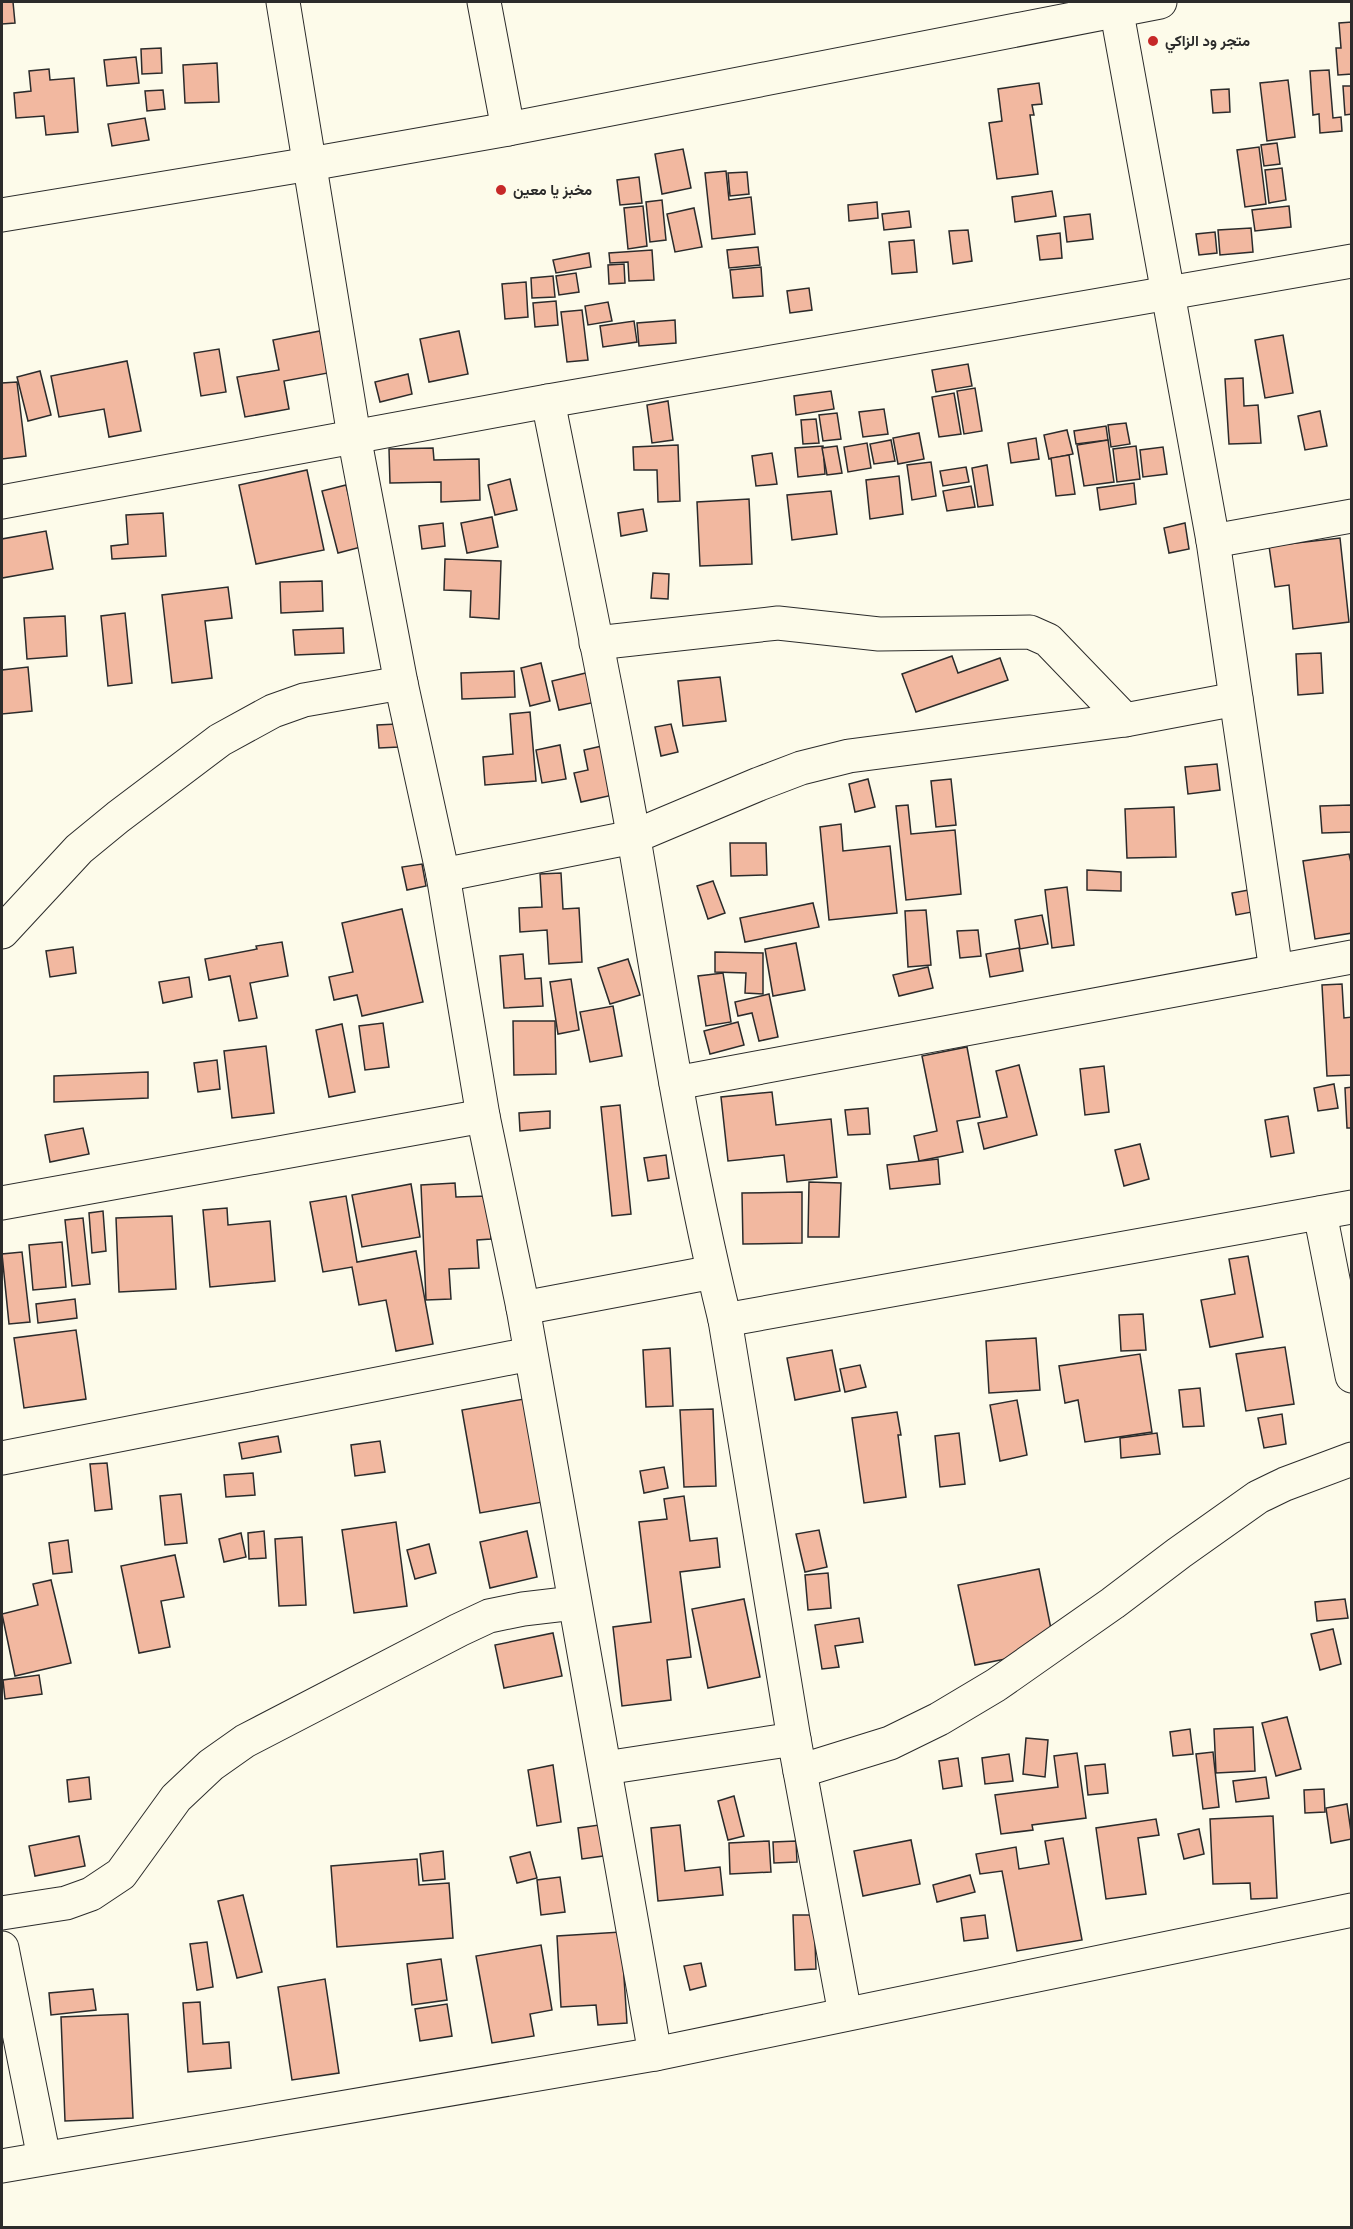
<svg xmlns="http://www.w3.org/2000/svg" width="1353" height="2229" font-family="Figtree,Vazirmatn,sans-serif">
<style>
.building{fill:#f2b8a0;stroke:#2b2b2b;stroke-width:1.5}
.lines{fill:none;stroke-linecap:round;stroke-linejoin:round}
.minor-casing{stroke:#2b2b2b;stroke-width:35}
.tertiary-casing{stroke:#2b2b2b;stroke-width:35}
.minor{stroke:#fdfbea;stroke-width:33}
.tertiary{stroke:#fdfbea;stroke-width:33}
.poi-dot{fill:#c62828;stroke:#fdfbea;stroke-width:2}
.labels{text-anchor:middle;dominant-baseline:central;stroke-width:4.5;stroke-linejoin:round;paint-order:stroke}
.poi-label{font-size:15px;font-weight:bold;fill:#2b2b2b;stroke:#fdfbea;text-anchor:start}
</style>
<rect width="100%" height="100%" fill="#fdfbea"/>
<g class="building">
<path d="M2,2h11l2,21 -13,1z"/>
<path d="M1352,22v52l-14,1 -2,-27h5l-2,-25z"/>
<path d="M161,48l1,25 -20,1 -1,-25z"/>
<path d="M136,57l3,26 -32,3 -3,-26z"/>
<path d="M217,63l2,39 -34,1 -2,-38z"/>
<path d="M49,69l1,11 24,-2 4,54 -32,3 -2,-19 -28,2 -2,-25 17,-2 -2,-20z"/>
<path d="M1329,70l4,48 8,-1 1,14 -22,2 -1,-19 -6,1 -3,-44z"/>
<path d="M1288,80l7,57 -28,4 -7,-58z"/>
<path d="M1039,83l3,21 -10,1 2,10h-4l8,59 -41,5 -8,-56 13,-2 -4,-32z"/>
<path d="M1343,86h9v28l-7,1z"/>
<path d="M1229,89l1,23 -17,1 -2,-23z"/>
<path d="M163,90l2,19 -18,2 -2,-20z"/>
<path d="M145,118l4,22 -37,6 -4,-22z"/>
<path d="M1277,143l3,21 -16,2 -3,-21z"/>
<path d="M1259,147l7,57 -21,3 -8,-57z"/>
<path d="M683,149l8,39 -29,6 -7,-40z"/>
<path d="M1282,168l4,32 -17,3 -4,-33z"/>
<path d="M726,171l3,29 22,-3 4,37 -43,5 -7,-66z"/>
<path d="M747,172l2,22 -19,2 -2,-23z"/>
<path d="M639,177l3,26 -22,2 -3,-25z"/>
<path d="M1052,191l4,25 -41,6 -3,-25z"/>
<path d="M662,200l4,40 -16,2 -4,-40z"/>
<path d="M877,202l1,16 -29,3 -1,-16z"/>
<path d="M643,206l4,40 -19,3 -4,-41z"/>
<path d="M1289,206l2,21 -36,4 -3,-21z"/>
<path d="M694,208l8,39 -27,5 -8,-38z"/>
<path d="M909,211l2,16 -27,3 -2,-16z"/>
<path d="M1090,214l3,25 -26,3 -3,-25z"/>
<path d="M1251,228l2,24 -33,3 -2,-25z"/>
<path d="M968,230l4,31 -19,3 -4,-33z"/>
<path d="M1215,232l2,21 -18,2 -3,-21z"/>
<path d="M1060,233l2,25 -22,2 -3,-24z"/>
<path d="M914,240l3,32 -25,2 -3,-32z"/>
<path d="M758,247l2,18 -31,3 -2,-18z"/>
<path d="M652,250l2,30 -25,1 -1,-19 -18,1 -1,-10z"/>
<path d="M589,253l2,14 -35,6 -3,-13z"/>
<path d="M624,264l1,19 -16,1 -1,-19z"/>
<path d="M761,267l2,29 -30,2 -3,-28z"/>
<path d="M576,273l3,19 -20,3 -3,-19z"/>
<path d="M553,276l2,21 -23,1 -1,-20z"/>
<path d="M526,282l2,35 -23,2 -3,-35z"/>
<path d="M809,288l3,22 -22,3 -3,-22z"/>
<path d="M556,301l2,24 -23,2 -2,-24z"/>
<path d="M608,302l4,19 -24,4 -3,-19z"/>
<path d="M582,310l6,50 -21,2 -6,-50z"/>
<path d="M675,320l1,23 -37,3 -2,-23z"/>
<path d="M634,321l3,21 -34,5 -3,-21z"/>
<path d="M320,331l8,42 -44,8 5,28 -44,8 -8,-40 42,-7 -6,-30z"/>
<path d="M459,331l9,43 -39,8 -9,-43z"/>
<path d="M1283,335l10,58 -28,5 -10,-58z"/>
<path d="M219,349l7,43 -25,4 -7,-43z"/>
<path d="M127,361l14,70 -32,6 -5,-28 -45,8 -8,-41z"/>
<path d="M968,364l4,22 -36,6 -4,-22z"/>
<path d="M40,371l11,44 -23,6 -11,-44z"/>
<path d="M408,374l4,20 -32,8 -5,-20z"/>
<path d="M1243,378l1,28 14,-1 3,38 -32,1 -4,-65z"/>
<path d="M17,382l9,74 -24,3v-76z"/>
<path d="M975,388l7,43 -18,3 -7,-43z"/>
<path d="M831,391l3,18 -38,6 -2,-19z"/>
<path d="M954,393l7,41 -22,3 -7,-40z"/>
<path d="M668,401l5,39 -21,3 -5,-38z"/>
<path d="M884,409l4,25 -25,3 -4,-25z"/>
<path d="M1320,411l7,35 -22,4 -7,-34z"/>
<path d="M837,413l4,26 -18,2 -4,-26z"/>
<path d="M816,419l3,24 -16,1 -2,-24z"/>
<path d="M1126,423l4,21 -19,3 -3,-22z"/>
<path d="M1106,426l2,14 -32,4 -2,-13z"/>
<path d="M1067,430l6,24 -24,5 -5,-24z"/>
<path d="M919,433l5,26 -26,5 -5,-26z"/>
<path d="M1036,438l3,21 -28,4 -3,-20z"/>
<path d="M891,440l4,21 -21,3 -4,-20z"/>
<path d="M1108,440l6,42 -30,4 -7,-41z"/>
<path d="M867,443l4,25 -23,4 -4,-25z"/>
<path d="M678,445l2,56 -22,1 -1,-32h-23l-1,-23z"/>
<path d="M823,446l2,28 -27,3 -3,-29z"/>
<path d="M837,446l5,27 -15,2 -5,-27z"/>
<path d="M1136,446l4,33 -23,3 -4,-33z"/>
<path d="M1163,447l4,27 -24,3 -3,-27z"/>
<path d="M433,448l1,12 45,-1 1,41 -39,2v-20l-51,1 -1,-34z"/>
<path d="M772,453l5,31 -21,2 -4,-30z"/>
<path d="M1069,455l6,39 -19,2 -5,-38z"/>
<path d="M931,462l5,34 -24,4 -5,-35z"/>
<path d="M987,465l6,40 -15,2 -6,-39z"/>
<path d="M966,467l3,15 -26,4 -3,-15z"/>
<path d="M307,470l17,80 -68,14 -17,-79z"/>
<path d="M899,476l4,38 -33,5 -4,-39z"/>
<path d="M510,479l7,31 -22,5 -7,-30z"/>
<path d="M1134,483l2,21 -36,6 -3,-22z"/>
<path d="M346,485l15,62 -23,6 -16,-62z"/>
<path d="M971,486l4,21 -28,4 -4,-20z"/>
<path d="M831,491l6,43 -45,6 -5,-45z"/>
<path d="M749,499l3,65 -52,2 -3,-64z"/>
<path d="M643,509l4,22 -26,5 -3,-23z"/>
<path d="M163,513l3,43 -54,3 -1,-13 17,-2 -2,-29z"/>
<path d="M492,517l6,30 -31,6 -6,-30z"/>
<path d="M443,523l2,23 -23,3 -3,-23z"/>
<path d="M1185,523l4,26 -20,4 -5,-25z"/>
<path d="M46,531l7,38 -51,9v-39z"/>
<path d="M1340,538l9,84 -56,7 -4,-44 -14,2 -6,-41z"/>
<path d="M445,559l56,2 -2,58 -29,-2 1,-26 -27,-1z"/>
<path d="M653,573l16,1 -1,25 -17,-1z"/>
<path d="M322,581l1,30 -42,2 -1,-31z"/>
<path d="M228,587l4,31 -27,3 7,57 -40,5 -10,-88z"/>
<path d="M125,613l7,70 -24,3 -7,-70z"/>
<path d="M65,616l2,40 -40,3 -3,-41z"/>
<path d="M343,628l1,25 -49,2 -2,-25z"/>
<path d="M1321,653l2,40 -25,2 -2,-41z"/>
<path d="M952,656l6,17 42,-15 8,22 -92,32 -14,-38z"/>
<path d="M541,663l9,38 -20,5 -9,-38z"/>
<path d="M28,667l4,44 -30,3v-44z"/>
<path d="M514,671l1,26 -53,2 -1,-26z"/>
<path d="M590,672l6,30 -37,8 -7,-29z"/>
<path d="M720,677l6,44 -43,5 -5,-45z"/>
<path d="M530,712l6,69 -51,4 -2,-28 30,-3 -3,-40z"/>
<path d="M397,724l2,23 -20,1 -2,-23z"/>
<path d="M671,724l7,28 -17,4 -6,-29z"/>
<path d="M560,745l6,34 -24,4 -6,-33z"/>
<path d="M602,746l11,49 -32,7 -7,-29 14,-3 -4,-20z"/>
<path d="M1217,764l3,26 -32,4 -3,-27z"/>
<path d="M868,779l7,28 -20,5 -6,-28z"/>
<path d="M951,779l5,46 -20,2 -5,-46z"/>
<path d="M908,805l3,29 44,-4 6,64 -55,6 -10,-94z"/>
<path d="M1351,805l1,27 -30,1 -2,-27z"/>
<path d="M1174,807l2,50 -49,1 -2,-49z"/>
<path d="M841,824l2,27 47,-5 7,67 -68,7 -9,-93z"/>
<path d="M730,843h36l1,32 -36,1z"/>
<path d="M1349,854l3,13v66l-37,6 -12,-78z"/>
<path d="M422,864l4,22 -19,4 -5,-23z"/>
<path d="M1087,870l34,2v19l-34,-1z"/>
<path d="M561,873l2,36 16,-1 3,54 -33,2 -2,-34 -27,2 -1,-24 23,-1 -2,-33z"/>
<path d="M713,881l12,32 -17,6 -11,-33z"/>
<path d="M1067,887l7,58 -22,3 -7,-58z"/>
<path d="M1260,888l3,22 -27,5 -4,-22z"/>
<path d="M813,903l6,24 -74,15 -5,-24z"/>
<path d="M402,909l21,93 -61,14 -5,-21 -23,5 -5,-23 24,-5 -11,-49z"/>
<path d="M926,910l5,55 -23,2 -3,-56z"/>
<path d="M1042,915l6,29 -28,5 -5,-29z"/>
<path d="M978,930l3,26 -21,2 -3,-27z"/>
<path d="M282,942l6,34 -38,7 7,35 -18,3 -9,-45 -21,4 -4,-21 52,-10 -1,-3z"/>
<path d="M796,943l9,47 -32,6 -8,-47z"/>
<path d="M73,947l3,26 -26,4 -4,-26z"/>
<path d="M1019,948l4,23 -33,6 -4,-23z"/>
<path d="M715,952l48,1v41l-18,-1 1,-20 -31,-1z"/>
<path d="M523,954l2,25 16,-1 2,28 -39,2 -4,-52z"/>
<path d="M628,959l12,36 -30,9 -12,-36z"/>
<path d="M928,967l5,21 -34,8 -6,-21z"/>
<path d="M723,973l8,49 -25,4 -8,-50z"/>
<path d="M189,977l3,20 -29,6 -4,-21z"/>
<path d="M571,979l8,51 -21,4 -8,-52z"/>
<path d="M1342,984l2,34 8,-1v58l-25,1 -5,-91z"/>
<path d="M769,994l9,43 -19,4 -7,-28 -14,3 -3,-14z"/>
<path d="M613,1006l9,50 -32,6 -10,-50z"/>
<path d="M513,1021h42l1,53 -42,1z"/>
<path d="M738,1022l6,23 -34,9 -6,-23z"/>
<path d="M383,1023l6,44 -24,3 -6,-44z"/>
<path d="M342,1024l13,68 -26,5 -13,-67z"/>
<path d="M266,1046l8,67 -42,5 -8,-67z"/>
<path d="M967,1047l13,70 -23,4 6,31 -44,9 -5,-25 23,-5 -15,-75z"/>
<path d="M217,1060l3,29 -22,3 -4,-29z"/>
<path d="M1019,1065l18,70 -53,14 -6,-26 29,-6 -11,-46z"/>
<path d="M1104,1066l5,46 -24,3 -5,-46z"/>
<path d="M148,1072v26l-94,4v-26z"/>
<path d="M1334,1084l4,24 -20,3 -4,-23z"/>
<path d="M1352,1087v41h-5l-2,-40z"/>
<path d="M772,1092l4,33 55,-6 6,58 -50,5 -3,-27 -56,6 -7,-64z"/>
<path d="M620,1105l11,109 -19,2 -11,-109z"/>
<path d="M868,1108l2,26 -22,1 -3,-25z"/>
<path d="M550,1111v17l-30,3 -1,-18z"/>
<path d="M1288,1116l6,37 -23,4 -6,-37z"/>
<path d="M83,1128l6,26 -39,8 -5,-27z"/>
<path d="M1140,1144l9,35 -25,7 -9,-36z"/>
<path d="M666,1155l3,23 -21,3 -4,-23z"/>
<path d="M938,1159l2,25 -50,5 -3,-24z"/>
<path d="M809,1182l32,1 -2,54h-31z"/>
<path d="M455,1183l1,14 32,-1 3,43 -14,1 2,28 -30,1 2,30 -25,1 -5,-115z"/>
<path d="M411,1184l9,53 -58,10 -10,-52z"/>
<path d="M802,1192v51l-59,1 -1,-51z"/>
<path d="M346,1196l11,66 59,-11 17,93 -37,7 -10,-51 -27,5 -7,-38 -29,5 -13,-70z"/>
<path d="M227,1208l1,17 42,-4 5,60 -65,6 -7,-77z"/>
<path d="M103,1211l3,40 -14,2 -3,-40z"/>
<path d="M172,1216l4,73 -57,3 -3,-74z"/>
<path d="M83,1218l7,66 -18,2 -7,-66z"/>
<path d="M62,1242l4,45 -33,3 -4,-45z"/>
<path d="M22,1252l8,70 -21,2 -7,-70z"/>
<path d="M1248,1256l15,81 -53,10 -9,-47 34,-6 -6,-35z"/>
<path d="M75,1299l2,19 -39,5 -2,-19z"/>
<path d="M1143,1314l3,36 -25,1 -2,-36z"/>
<path d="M76,1330l10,69 -62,9 -10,-70z"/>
<path d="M1036,1338l4,52 -51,3 -3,-52z"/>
<path d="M1285,1347l9,57 -48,7 -10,-57z"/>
<path d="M670,1348l3,58 -27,1 -3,-57z"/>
<path d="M832,1350l8,41 -45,9 -8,-42z"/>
<path d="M1140,1354l12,78 -67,10 -7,-42 -13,3 -6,-37z"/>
<path d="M860,1365l6,22 -21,5 -5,-23z"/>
<path d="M1200,1388l4,38 -21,1 -4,-37z"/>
<path d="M524,1399l19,103 -63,11 -18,-103z"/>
<path d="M1017,1400l10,55 -27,6 -10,-56z"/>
<path d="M713,1409l3,77 -32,1 -4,-77z"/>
<path d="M897,1412l4,23h-3l8,62 -42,6 -12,-85z"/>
<path d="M1282,1414l4,30 -22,4 -6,-30z"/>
<path d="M959,1433l6,51 -25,3 -5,-51z"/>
<path d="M1157,1433l3,21 -39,4 -1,-20z"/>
<path d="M278,1436l3,16 -39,7 -3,-16z"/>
<path d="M380,1441l5,31 -30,4 -4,-31z"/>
<path d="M107,1463l5,46 -17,2 -5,-47z"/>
<path d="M664,1467l4,21 -24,5 -4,-22z"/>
<path d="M253,1473l2,22 -29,2 -2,-22z"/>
<path d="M181,1494l6,49 -22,2 -5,-49z"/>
<path d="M684,1496l6,45 27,-3 3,29 -40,5 11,85 -24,3 4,40 -49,6 -9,-79 38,-5 -12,-100 28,-3 -3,-20z"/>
<path d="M396,1522l11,84 -53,7 -12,-83z"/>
<path d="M819,1530l8,37 -22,5 -9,-38z"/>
<path d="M264,1531l2,27 -17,1 -1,-26z"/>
<path d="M527,1531l10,46 -47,11 -10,-46z"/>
<path d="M241,1533l5,24 -22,5 -5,-23z"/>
<path d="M302,1537l4,68 -27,1 -4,-67z"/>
<path d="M68,1540l4,32 -19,2 -4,-31z"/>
<path d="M429,1544l7,29 -21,6 -8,-29z"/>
<path d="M175,1555l9,42 -23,4 9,46 -31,6 -18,-87z"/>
<path d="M1039,1569l16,80 -80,16 -17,-80z"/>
<path d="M828,1573l3,35 -23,2 -3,-35z"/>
<path d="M51,1580l20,83 -56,13 -13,-62 36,-9 -5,-21z"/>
<path d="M744,1599l16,78 -52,11 -16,-79z"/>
<path d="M1345,1599l3,19 -31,3 -2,-19z"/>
<path d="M859,1618l4,24 -28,4 4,21 -17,2 -7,-44z"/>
<path d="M1333,1629l8,35 -21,6 -9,-36z"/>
<path d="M553,1633l9,43 -58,12 -9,-43z"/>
<path d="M39,1675l3,19 -37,5 -2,-19z"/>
<path d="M1287,1717l14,52 -25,7 -14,-53z"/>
<path d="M1253,1727l2,44 -39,2 -2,-44z"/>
<path d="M1190,1729l3,25 -20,2 -3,-24z"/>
<path d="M1026,1738l22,2 -3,37 -22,-3z"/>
<path d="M1213,1752l6,55 -16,2 -7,-55z"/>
<path d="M1077,1753l9,65 -54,7 1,5 -32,4 -6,-39 63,-8 -4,-31z"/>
<path d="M1009,1754l4,27 -28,3 -3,-26z"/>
<path d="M958,1758l4,28 -19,3 -4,-28z"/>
<path d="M1105,1764l3,29 -20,2 -3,-29z"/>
<path d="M553,1765l8,57 -24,4 -9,-56z"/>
<path d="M89,1777l2,22 -22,3 -2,-22z"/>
<path d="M1266,1777l3,21 -33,4 -3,-21z"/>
<path d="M1324,1789l1,23 -20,1 -1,-23z"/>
<path d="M734,1796l10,40 -16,4 -10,-39z"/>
<path d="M1347,1804l5,35 -21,4 -5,-35z"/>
<path d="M1273,1816l4,82 -26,1 -1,-16 -37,1 -3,-65z"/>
<path d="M1156,1819l3,16 -21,3 8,56 -40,5 -10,-71z"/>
<path d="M599,1825l4,31 -21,3 -4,-31z"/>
<path d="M680,1825l5,46 35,-4 3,28 -65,6 -7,-73z"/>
<path d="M1199,1829l5,25 -20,5 -6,-25z"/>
<path d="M79,1836l6,30 -50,10 -6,-30z"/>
<path d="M1063,1838l19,102 -65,11 -15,-80 -22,3 -4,-20 40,-7 3,22 30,-5 -4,-23z"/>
<path d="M911,1840l9,44 -57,12 -9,-45z"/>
<path d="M769,1841l2,31 -41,2 -1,-31z"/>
<path d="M796,1841l1,21 -23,1 -1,-21z"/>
<path d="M443,1851l2,28 -22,2 -3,-27z"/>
<path d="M530,1852l7,26 -20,5 -7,-26z"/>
<path d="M417,1859l2,26 30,-2 4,55 -116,9 -6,-81z"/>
<path d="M970,1875l5,17 -38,10 -4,-17z"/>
<path d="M560,1877l5,35 -24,3 -4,-35z"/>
<path d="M243,1895l19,77 -25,6 -19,-77z"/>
<path d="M793,1915h21l2,54 -21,1z"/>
<path d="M985,1915l3,23 -24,3 -3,-23z"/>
<path d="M621,1932l6,91 -29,2 -2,-20 -35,2 -4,-71z"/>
<path d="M207,1942l6,45 -16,3 -7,-46z"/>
<path d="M541,1945l11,65 -22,4 4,22 -42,7 -16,-87z"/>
<path d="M441,1959l6,41 -35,5 -5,-41z"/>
<path d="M701,1963l5,23 -16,4 -6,-24z"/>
<path d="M325,1979l14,94 -47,7 -14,-93z"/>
<path d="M93,1989l3,21 -45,5 -2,-22z"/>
<path d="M200,2002l3,42 26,-2 2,26 -43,4 -5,-69z"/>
<path d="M447,2004l5,32 -32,5 -5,-32z"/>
<path d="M128,2014l5,104 -68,3 -4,-104z"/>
</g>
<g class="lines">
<defs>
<g id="minor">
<path d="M283,2l71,434 47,247 42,192 40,241 40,192 132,746"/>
<path d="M484,2l24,127"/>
<path d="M1115,2l98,539 63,430"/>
<path d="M548,401c29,146 60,292 86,438 28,161 52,323 91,481l69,419 51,275"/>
<path d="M2,502l546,-101 804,-140"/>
<path d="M1213,541l139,-25"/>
<path d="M596,643l182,-20 101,11 151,-2 18,8 77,80"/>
<path d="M443,875l190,-38 126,-53 42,-16 48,-12 276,-36 111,-21"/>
<path d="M2,932l77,-83 39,-32 102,-77 53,-29 31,-11 97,-17"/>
<path d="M676,1083l676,-126"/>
<path d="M2,1203l481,-87"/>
<path d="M1320,1213l32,163"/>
<path d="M523,1308l190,-36"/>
<path d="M725,1320l627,-113"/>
<path d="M2,1458l528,-104"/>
<path d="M605,1768l189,-29"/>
<path d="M800,1771l90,-28 49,-24 57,-34 117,-82 66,-50 79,-56 27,-13 67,-25"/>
<path d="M2,1913l64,-10 25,-9 30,-20 55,-76 35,-33 34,-24 214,-111 30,-14 34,-7 51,-6"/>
<path d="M2,1948l42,210"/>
<path d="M2,2166l653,-112 697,-144"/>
</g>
<path id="tertiary" d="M2,215l308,-51 198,-35 652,-127"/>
</defs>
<use href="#minor" class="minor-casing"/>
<use href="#tertiary" class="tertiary-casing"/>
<use href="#minor" class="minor"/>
<use href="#tertiary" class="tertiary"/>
</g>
<g class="poi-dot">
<circle cx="1153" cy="41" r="6"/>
<circle cx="501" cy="190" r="6"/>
</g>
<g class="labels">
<g class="poi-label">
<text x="1165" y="41">متجر ود الزاكي</text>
<text x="513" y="190">مخبز يا معين</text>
</g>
</g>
<rect width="1353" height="2229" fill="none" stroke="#2b2b2b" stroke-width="6"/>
</svg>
